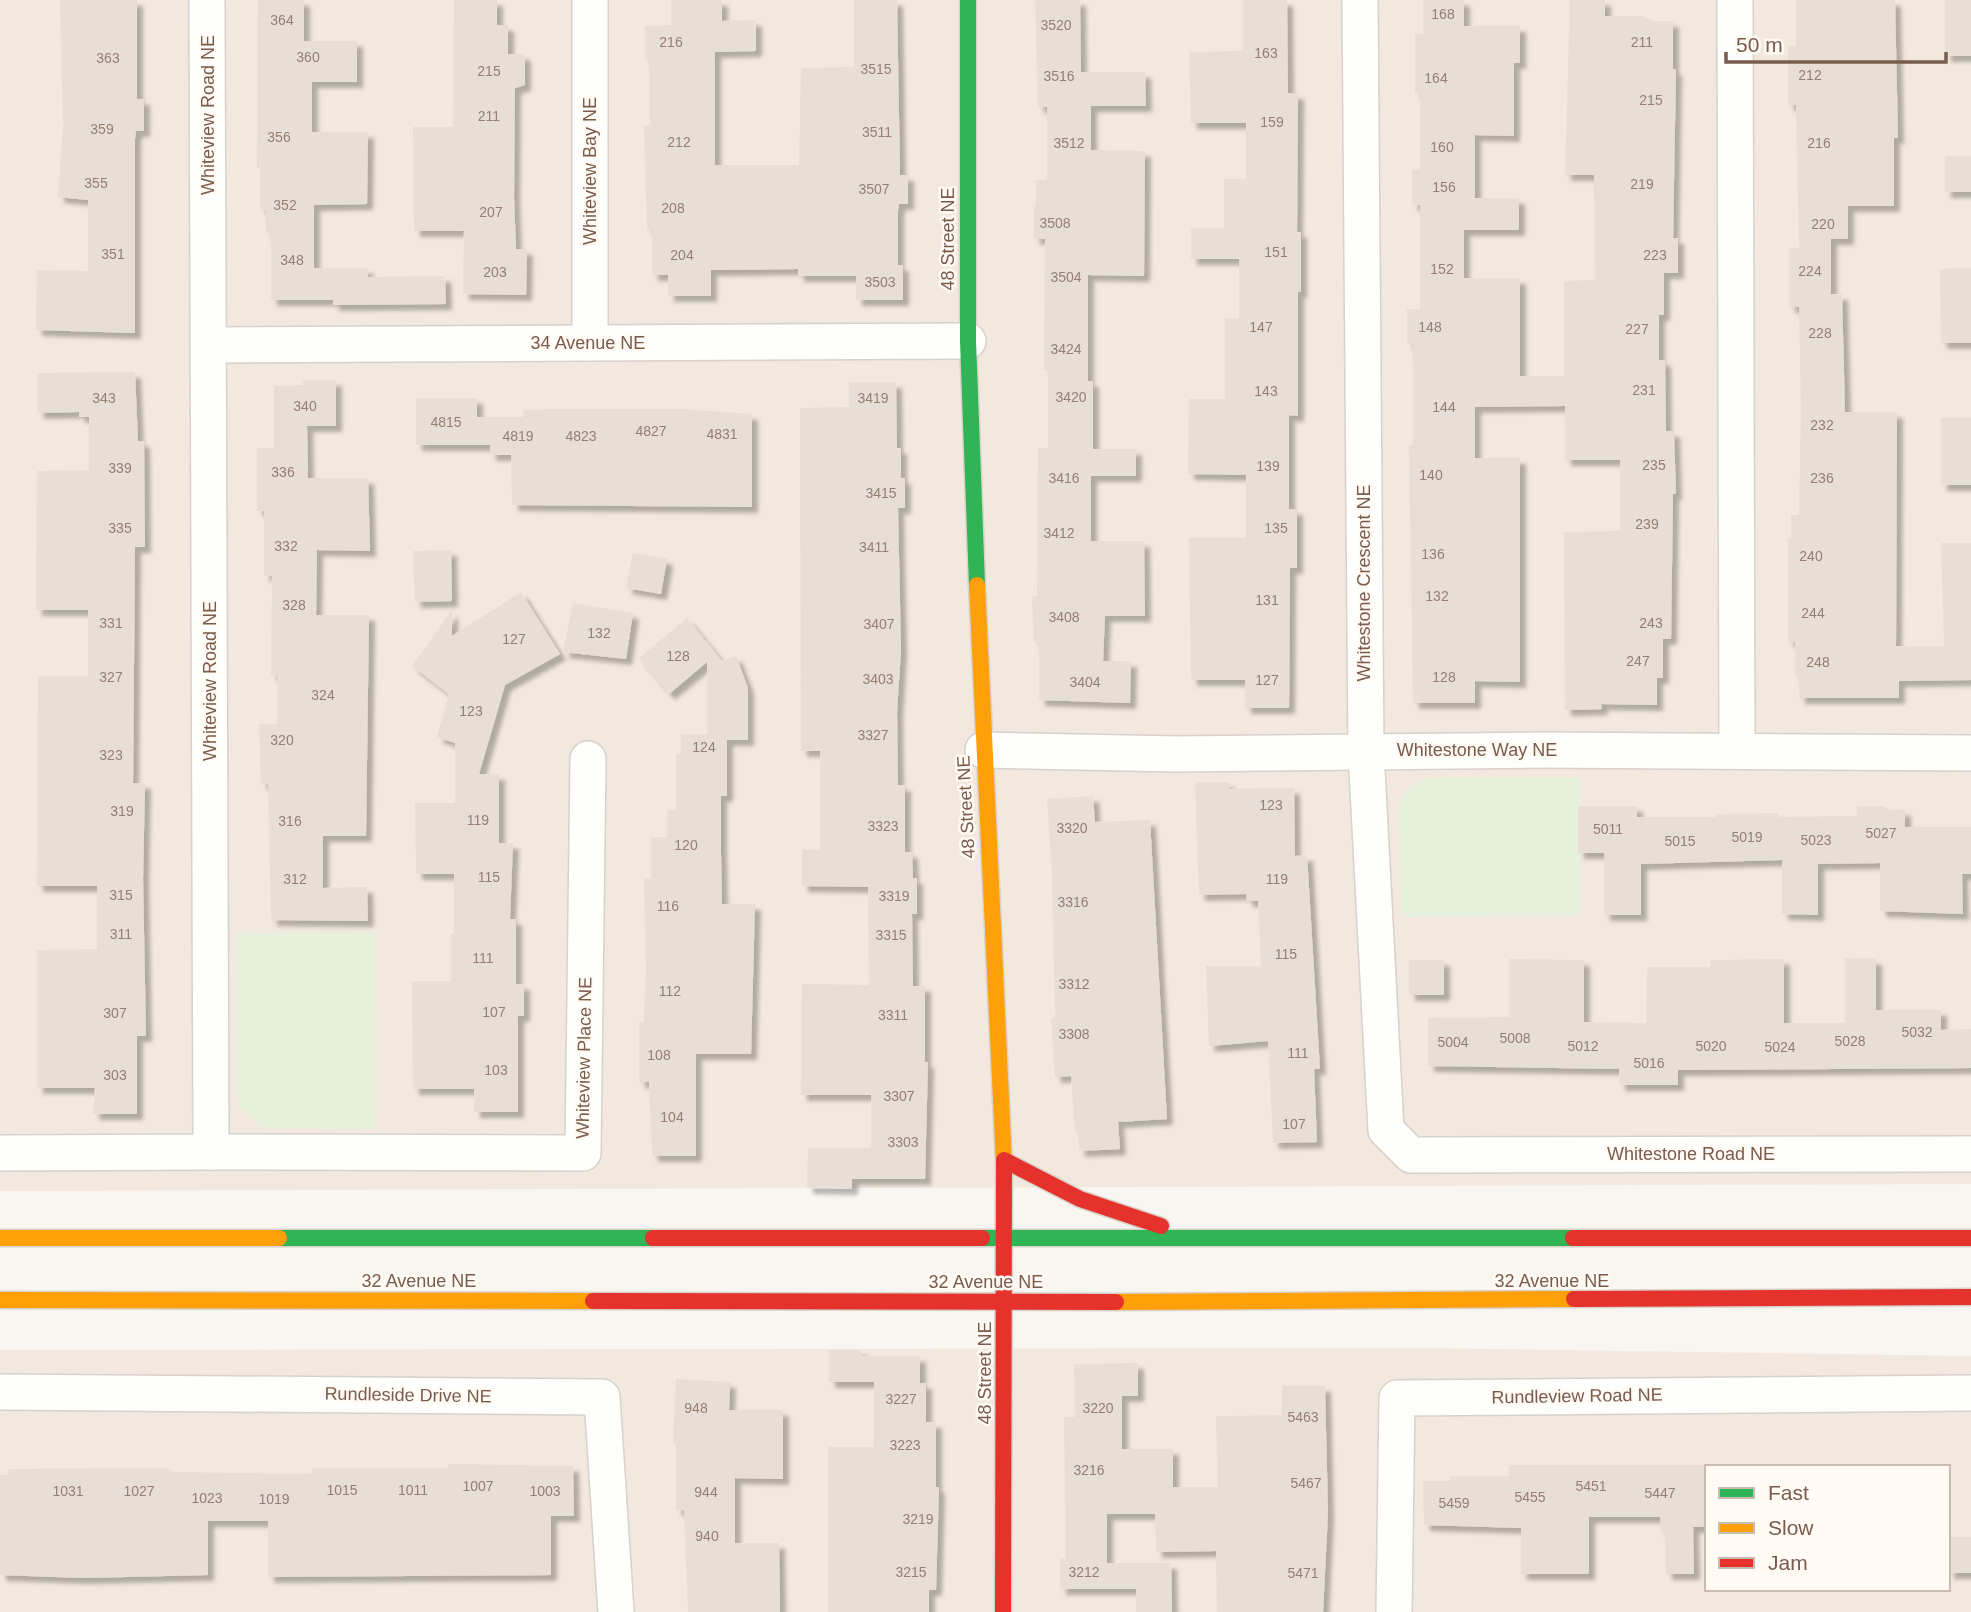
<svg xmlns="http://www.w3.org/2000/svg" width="1971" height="1612" font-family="Arial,sans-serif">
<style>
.residential{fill:#f2e8de;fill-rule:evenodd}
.green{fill:#e7f0db}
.building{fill:#e6ded7;filter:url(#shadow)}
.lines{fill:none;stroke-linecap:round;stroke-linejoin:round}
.street-casing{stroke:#d7d1cb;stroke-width:38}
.fast-casing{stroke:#d9d2cb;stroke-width:19}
.slow-casing{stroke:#d9d2cb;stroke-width:19}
.jam-casing{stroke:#d9d2cb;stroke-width:19}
.street{stroke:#fefefd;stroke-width:35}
.fast{stroke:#30b455;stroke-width:16}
.slow{stroke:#ff9f0a;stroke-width:16}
.jam{stroke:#e5322d;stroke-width:16}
.labels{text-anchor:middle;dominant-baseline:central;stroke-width:5;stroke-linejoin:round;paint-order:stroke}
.number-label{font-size:14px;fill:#977e72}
.street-label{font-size:18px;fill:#7a5c4d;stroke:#fffaf3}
</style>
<defs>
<filter id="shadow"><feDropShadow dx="6" dy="6" stdDeviation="2" flood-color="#0004"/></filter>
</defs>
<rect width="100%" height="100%" fill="#f9f5f0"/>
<g class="residential">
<path d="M0,0h1971v1184l-1971,7z"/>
<path d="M1417,1348l554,8v256h-1971v-262zM1707,1467h241v122h-241z"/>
</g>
<g class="green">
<path d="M1581,777v139l-179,1 -4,-110 7,-16 21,-13z"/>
<path d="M375,932l1,197 -112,-1 -23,-19 -4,-16v-160z"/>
</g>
<g class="building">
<path d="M60,0h77v99h7v32h-8l-1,8v194l-99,-3 1,-60 51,1v-71l-30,-3 5,-70z"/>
<path d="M258,0h46v41h53v41h-45v50h56l-1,72 -53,1v63h54v9l77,-1 1,28 -113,1v-5h-62v-67h-5v-24h-6v-41h-3z"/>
<path d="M454,0h43v25h11v29h15l2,3v28l-10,3 -1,108 2,53h11l-1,46 -63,-1 1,-63h-50l-1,-104h40z"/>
<path d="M671,0h51v21l34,-1v31l-41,1v113h84l2,-97 53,-1v-67h43l3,175h8v29h-9l-1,7v54h5v35h-47v-24h-58v-7l-87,1v26h-43v-21h-16v-45h-5l-3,-105h6l-1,-66h-4v-33l26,-1z"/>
<path d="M1035,0h45l1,72h64l1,34h-55v44l54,1 -1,125 -56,-1v106h5v68h43v27h-45v65h53l1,75h-40l-2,45h28l-1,42 -91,-3v-58h-5l-2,-46h5l1,-148h10v-78h-4l1,-131h-11v-33h2v-26h11v-73h-9z"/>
<path d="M1243,0h44l1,93h10l-1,139h4v60h-3v124l-9,-1v94h8v59h-7l-1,140h-44v-28h-54l-2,-142h57v-63l-58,-1 1,-75h36v-81h14v-59h-48v-31h33v-49h22v-56h-55l-2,-71 54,-1z"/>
<path d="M1423,0h41v26h56v37h-6v73l-39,-1v63h44v32h-55v48h56v98h44v-95l31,-1 -1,-105h-29l5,-175h35v16h39v5h29v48h3l-3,169h5v35h-14v42h-5v45h6l1,71h8l2,63h-3l-2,145h-8v39h-6v27l-56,-1 1,5 -37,1 -1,-178 56,-1v-71h-55v-54l-90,1v51h45v224l-45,-1v22h-62l-4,-258h4v-77l-1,-24h-5v-35h13v-104h-8v-36h8v-76h-5v-59h8z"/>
<path d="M1796,0h99l3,138h-4v68h-46v33h-17v55h11l3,118h52l-1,234h48l-3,-103h30v137l-72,1v17h-100v-23h-4v-33h-7v-104h3v-23h8l2,-106 -2,-102h-10v-59h10l-3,-143h-8v-59h8z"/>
<rect x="1945" y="0" width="26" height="56"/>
<rect x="1945" y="156" width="26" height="36"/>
<path d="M1971,268v75h-30l-1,-74z"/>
<path d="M135,372l3,69h6l1,106h-10l-2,236h12l-2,96 3,157h-9v78h-44l2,-26h-58v-138l60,-1v-63h-60l1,-210h50v-66h-52l1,-139 52,-1v-53h-10v-5l-41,1 -1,-40z"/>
<path d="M303,380h33v46h-29l1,52h60l2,73 -53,-1 -1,65h53l-3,221h-43v52l44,-1 1,34 -97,-1 -3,-136h-7l-2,-60h18l1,-48h-7l1,-100h-8v-65h-7v-63h17v-62l29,-1z"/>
<path d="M849,382h47l1,66h4v30h4v30h-7l3,143 -4,61 1,73h7v67h7l1,26h4v36h-5l1,72h12v76h3l-3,117h-73v10l-45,-1 1,-40h63v-53h-70l1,-111 67,1 -1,-98 -66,-1v-36h18v-99h-19l-1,-343 49,-1z"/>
<path d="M416,398h61v19h46v-7l29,-1h129l71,5v93l-240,-2 -1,-50h-21v-10h-74z"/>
<rect x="1941" y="418" width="30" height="67"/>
<path d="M451,550l1,51 -37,1 -2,-51z"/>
<path d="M633,553l34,6 -6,35 -35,-6z"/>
<path d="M521,592l39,62 -55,31 -26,89h20v69h14l-3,76h6v65h8v32h-6v96h-44v-23h-61l-1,-108h39v-47h3v-60h-38l-1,-71h40v-60l-18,-6 12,-43 -37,-28 40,-56v26z"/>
<path d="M573,603l60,10 -7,46 -63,-7z"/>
<path d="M687,618l35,43 14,-5 12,32v52h-21v56h-6v58l1,50h33l-4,150h-55v102h-44l-3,-74h-10v-60h5l2,-52 -2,-91h7v-42h16v-27h9v-56h5v-20h26v-72l-38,32 -30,-36z"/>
<path d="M1195,782h34v7l65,-1 1,68 12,-1 13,214h-6l3,73 -44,1 -5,-102 -59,5 -3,-80h55l-3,-65h-11l-1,-7 -47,1z"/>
<path d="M1093,796l2,26 55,-2 17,299 -49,3 2,27 -41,2 -1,-18h-3l-4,-57 -16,1 -4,-59 4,-1 -3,-143 -5,-75z"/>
<path d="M1578,806h59v11h79v-3l62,-1v4l79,-1v-10h29v4h19v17h66v47h-9l1,40 -83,-3v-48l-62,1v51l-36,-1v-54l-141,4v51h-37v-62h-26z"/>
<path d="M1845,958l31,1v51h65v20l30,-1v39l-293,2v15h-59v-16l-191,-3v-48l81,-1v-58l75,1v62l62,1 1,-56h63v-7l74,-1v64h61z"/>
<rect x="1409" y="960" width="35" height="35"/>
<path d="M829,1350h33v6h58v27h6v39h10v65h3l-3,103h-7v22h-101v-165h46v-65h-45z"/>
<path d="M1138,1363v33h-16v53h51v38h45l-2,-71 66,-1v-29h43l3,127 -5,99h-106l-1,-61 -60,1 -1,-38h-48v49h64l1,49h-36v-23h-76v-30h6l-2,-142h11l-1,-53z"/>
<path d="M676,1379l54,3 -1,28h54v69l-48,-1v65h44l1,69h-92l-4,-102h-8v-67h-3z"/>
<path d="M448,1464l125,2 1,50h-23v59l-283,2v-56h-60v54l-124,3 -84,-3v-100h8v-6l161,-1v4l143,2v-6h136z"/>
<path d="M1509,1465h198v62h-14l1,47h-28l-1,-43h-5v-14h-71v57h-68v-46l-97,-3 -1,-44h27v-5h59z"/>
<rect x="1948" y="1537" width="23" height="36"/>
</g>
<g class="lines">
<defs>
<g id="street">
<path d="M590,0v343"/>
<path d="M1360,0l6,751 20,379 25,25 560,-1"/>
<path d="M1735,0l2,751"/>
<path d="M209,345l759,-4"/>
<path d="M983,750l193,4 369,-4 426,3"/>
<path d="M211,1152l372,1 5,-394"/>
<path d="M0,1153l211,-1 -4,-1152"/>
<path d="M0,1392l602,5 14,215"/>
<path d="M1394,1612l3,-214 574,-5"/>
</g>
<g id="fast">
<path d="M968,0v341l9,244"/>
<path d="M279,1238h374"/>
<path d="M982,1238h591"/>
</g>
<g id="slow">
<path d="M977,585l27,579"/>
<path d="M0,1238h279"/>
<path d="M0,1300l593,1"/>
<path d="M1116,1302l458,-3"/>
</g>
<g id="jam">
<path d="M1004,1160l76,39 81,27"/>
<path d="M653,1238h329"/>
<path d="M1573,1238h398"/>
<path d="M1574,1299l397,-2"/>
<path d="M593,1301l523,1"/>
<path d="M1003,1612l1,-448"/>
</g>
</defs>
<use href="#street" class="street-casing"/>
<use href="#fast" class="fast-casing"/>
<use href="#slow" class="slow-casing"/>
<use href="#jam" class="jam-casing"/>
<use href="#street" class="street"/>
<use href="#fast" class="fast"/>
<use href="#slow" class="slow"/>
<use href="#jam" class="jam"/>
</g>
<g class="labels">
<g class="number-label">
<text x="1443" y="14">168</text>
<text x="282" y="20">364</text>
<text x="1056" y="25">3520</text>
<text x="671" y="42">216</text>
<text x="1642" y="42">211</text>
<text x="1266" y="53">163</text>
<text x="308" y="57">360</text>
<text x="108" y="58">363</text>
<text x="876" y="69">3515</text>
<text x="489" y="71">215</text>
<text x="1810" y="75">212</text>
<text x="1059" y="76">3516</text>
<text x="1436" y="78">164</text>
<text x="1651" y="100">215</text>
<text x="489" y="116">211</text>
<text x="1272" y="122">159</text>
<text x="102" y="129">359</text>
<text x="877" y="132">3511</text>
<text x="279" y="137">356</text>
<text x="679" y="142">212</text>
<text x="1069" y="143">3512</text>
<text x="1819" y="143">216</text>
<text x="1442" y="147">160</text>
<text x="96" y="183">355</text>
<text x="1642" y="184">219</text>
<text x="1444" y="187">156</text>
<text x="874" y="189">3507</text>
<text x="285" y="205">352</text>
<text x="673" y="208">208</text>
<text x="491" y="212">207</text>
<text x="1055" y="223">3508</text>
<text x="1823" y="224">220</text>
<text x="1276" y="252">151</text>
<text x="113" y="254">351</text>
<text x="682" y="255">204</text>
<text x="1655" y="255">223</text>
<text x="292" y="260">348</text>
<text x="1442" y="269">152</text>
<text x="1810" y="271">224</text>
<text x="495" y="272">203</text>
<text x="1066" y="277">3504</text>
<text x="880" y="282">3503</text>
<text x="1261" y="327">147</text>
<text x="1430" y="327">148</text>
<text x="1637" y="329">227</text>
<text x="1820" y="333">228</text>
<text x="1066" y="349">3424</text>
<text x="1644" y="390">231</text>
<text x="1266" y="391">143</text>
<text x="1071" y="397">3420</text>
<text x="104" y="398">343</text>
<text x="873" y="398">3419</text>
<text x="305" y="406">340</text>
<text x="1444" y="407">144</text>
<text x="446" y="422">4815</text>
<text x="1822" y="425">232</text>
<text x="651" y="431">4827</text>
<text x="722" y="434">4831</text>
<text x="518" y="436">4819</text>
<text x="581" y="436">4823</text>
<text x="1654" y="465">235</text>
<text x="1268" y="466">139</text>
<text x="120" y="468">339</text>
<text x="283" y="472">336</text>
<text x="1431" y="475">140</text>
<text x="1064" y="478">3416</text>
<text x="1822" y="478">236</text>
<text x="881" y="493">3415</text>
<text x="1647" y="524">239</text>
<text x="120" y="528">335</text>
<text x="1276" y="528">135</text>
<text x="1059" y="533">3412</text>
<text x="286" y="546">332</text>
<text x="874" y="547">3411</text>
<text x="1433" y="554">136</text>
<text x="1811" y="556">240</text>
<text x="1437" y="596">132</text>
<text x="1267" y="600">131</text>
<text x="294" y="605">328</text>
<text x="1813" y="613">244</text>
<text x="1064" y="617">3408</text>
<text x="111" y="623">331</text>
<text x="1651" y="623">243</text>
<text x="879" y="624">3407</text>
<text x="599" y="633">132</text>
<text x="514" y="639">127</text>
<text x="678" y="656">128</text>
<text x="1638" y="661">247</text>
<text x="1818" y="662">248</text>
<text x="111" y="677">327</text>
<text x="1444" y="677">128</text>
<text x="878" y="679">3403</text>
<text x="1267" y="680">127</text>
<text x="1085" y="682">3404</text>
<text x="323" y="695">324</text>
<text x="471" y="711">123</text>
<text x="873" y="735">3327</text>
<text x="282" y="740">320</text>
<text x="704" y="747">124</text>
<text x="111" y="755">323</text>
<text x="1271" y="805">123</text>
<text x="122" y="811">319</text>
<text x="478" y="820">119</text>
<text x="290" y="821">316</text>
<text x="883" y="826">3323</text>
<text x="1072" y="828">3320</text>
<text x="1608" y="829">5011</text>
<text x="1881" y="833">5027</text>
<text x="1747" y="837">5019</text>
<text x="1816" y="840">5023</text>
<text x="1680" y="841">5015</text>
<text x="686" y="845">120</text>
<text x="489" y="877">115</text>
<text x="295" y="879">312</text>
<text x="1277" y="879">119</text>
<text x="121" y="895">315</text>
<text x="894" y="896">3319</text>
<text x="1073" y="902">3316</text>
<text x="668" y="906">116</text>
<text x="121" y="934">311</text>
<text x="891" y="935">3315</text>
<text x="1286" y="954">115</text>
<text x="483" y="958">111</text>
<text x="1074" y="984">3312</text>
<text x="670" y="991">112</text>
<text x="494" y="1012">107</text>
<text x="115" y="1013">307</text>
<text x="893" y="1015">3311</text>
<text x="1917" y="1032">5032</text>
<text x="1074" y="1034">3308</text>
<text x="1515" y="1038">5008</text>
<text x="1850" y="1041">5028</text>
<text x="1453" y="1042">5004</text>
<text x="1583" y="1046">5012</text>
<text x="1711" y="1046">5020</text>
<text x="1780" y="1047">5024</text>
<text x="1298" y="1053">111</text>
<text x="659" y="1055">108</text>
<text x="1649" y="1063">5016</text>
<text x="496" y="1070">103</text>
<text x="115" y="1075">303</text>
<text x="899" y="1096">3307</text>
<text x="672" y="1117">104</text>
<text x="1294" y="1124">107</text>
<text x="903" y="1142">3303</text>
<text x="901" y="1399">3227</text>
<text x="696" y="1408">948</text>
<text x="1098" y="1408">3220</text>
<text x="1303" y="1417">5463</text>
<text x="905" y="1445">3223</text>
<text x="1089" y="1470">3216</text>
<text x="1306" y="1483">5467</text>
<text x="478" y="1486">1007</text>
<text x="1591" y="1486">5451</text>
<text x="342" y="1490">1015</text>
<text x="413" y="1490">1011</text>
<text x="68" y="1491">1031</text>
<text x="139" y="1491">1027</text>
<text x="545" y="1491">1003</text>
<text x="706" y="1492">944</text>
<text x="1660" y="1493">5447</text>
<text x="1530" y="1497">5455</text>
<text x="207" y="1498">1023</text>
<text x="274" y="1499">1019</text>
<text x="1454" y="1503">5459</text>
<text x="918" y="1519">3219</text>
<text x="707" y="1536">940</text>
<text x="911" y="1572">3215</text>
<text x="1084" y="1572">3212</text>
<text x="1303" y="1573">5471</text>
</g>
<g class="street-label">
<text transform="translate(208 115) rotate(-90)">Whiteview Road NE</text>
<text transform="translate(590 171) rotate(-90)">Whiteview Bay NE</text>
<text transform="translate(948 239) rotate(-90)">48 Street NE</text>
<text x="588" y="343">34 Avenue NE</text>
<text transform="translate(1364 583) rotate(-90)">Whitestone Crescent NE</text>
<text transform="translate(210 681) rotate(-90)">Whiteview Road NE</text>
<text x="1477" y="750">Whitestone Way NE</text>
<text transform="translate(966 807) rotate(-93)">48 Street NE</text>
<text transform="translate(584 1058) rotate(-89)">Whiteview Place NE</text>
<text x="1691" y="1154">Whitestone Road NE</text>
<text x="419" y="1281">32 Avenue NE</text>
<text x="1552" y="1281">32 Avenue NE</text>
<text x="986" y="1282">32 Avenue NE</text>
<text transform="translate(985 1373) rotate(-90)">48 Street NE</text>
<text transform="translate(408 1395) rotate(1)">Rundleside Drive NE</text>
<text transform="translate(1577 1396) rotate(-1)">Rundleview Road NE</text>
</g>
</g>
<rect x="1705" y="1465" width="245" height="126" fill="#fffaf3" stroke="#cabbb1" stroke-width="2"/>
<rect x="1719" y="1488" width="35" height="10" fill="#30b455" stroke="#cabbb1" stroke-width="2"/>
<text x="1768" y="1500" font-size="21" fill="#7a5c4d">Fast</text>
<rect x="1719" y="1523" width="35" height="10" fill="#ff9f0a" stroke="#cabbb1" stroke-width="2"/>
<text x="1768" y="1535" font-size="21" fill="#7a5c4d">Slow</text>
<rect x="1719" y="1558" width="35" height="10" fill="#e5322d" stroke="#cabbb1" stroke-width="2"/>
<text x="1768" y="1570" font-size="21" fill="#7a5c4d">Jam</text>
<path d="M1726 52v10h220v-10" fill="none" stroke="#7a5c4d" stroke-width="3.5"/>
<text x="1736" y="52" font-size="21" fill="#7a5c4d" stroke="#fffaf3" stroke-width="5" paint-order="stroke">50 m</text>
</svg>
